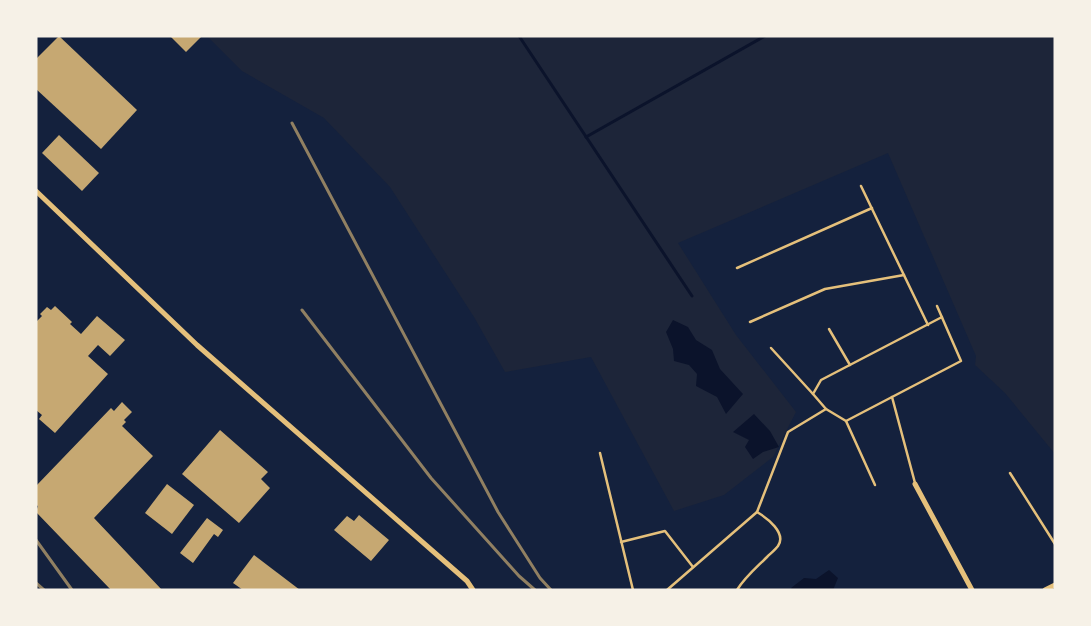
<svg xmlns="http://www.w3.org/2000/svg" width="1091" height="626" font-family="Barlow,sans-serif">
<style>
.green{fill:#1d2539}
.water{fill:#0b132b}
.lines{fill:none;stroke-linecap:round;stroke-linejoin:round}
.stream{stroke:#0b132b;stroke-width:3}
.building{fill:#c6a872}
.service{stroke:#e5c07b;stroke-width:2.5}
.minor{stroke:#e5c07b;stroke-width:5}
.rail{stroke:#918062;stroke-width:3}
</style>
<rect width="100%" height="100%" fill="#14213d"/>
<path class="green" d="M207,36h848v418l-50,-61 -30,-28 1,-9 -88,-203 -210,90 58,92 60,77 -23,45 -49,38 -50,16 -83,-154 -86,15 -31,-55 -84,-130 -66,-69 -82,-47z"/>
<g class="water">
<path d="M673,320l15,7 8,13 16,10 8,19 23,25 -17,20 -9,-17 -21,-11 1,-12 -8,-9 -15,-4 -1,-12 -7,-17z"/>
<path d="M754,414l16,17 9,16 -16,5 -10,7 -8,-12 4,-7 -16,-8z"/>
<path d="M829,570l9,8 -5,12h-41l-1,-2 13,-10 12,1z"/>
</g>
<g class="lines">
<g class="stream">
<path d="M519,36l173,260"/>
<path d="M586,137l179,-101"/>
</g>
</g>
<g class="building">
<path d="M59,36l78,74 -36,39 -65,-60v-30z"/>
<path d="M170,36h32l-16,16z"/>
<path d="M59,135l40,38 -17,18 -40,-38z"/>
<path d="M55,306l17,16 -2,2 11,10 16,-18 28,24 -15,16 -12,-11 -10,11 20,18 -53,59 -16,-14 3,-4 -6,-5v-88l6,-6 -2,-2 7,-7 4,3z"/>
<path d="M122,402l10,10 -8,8 2,2 -4,4 31,30 -59,62 68,72h-51l-75,-78 2,-6 -2,-1v-19l75,-78 3,3z"/>
<path d="M220,430l48,42 -7,7 9,9 -31,35 -57,-49z"/>
<path d="M167,484l27,21 -22,29 -27,-21z"/>
<path d="M359,515l30,25 -18,21 -37,-31 13,-14 7,5z"/>
<path d="M207,518l16,12 -5,7 -4,-3 -21,29 -13,-10z"/>
<path d="M254,555l46,35h-57l-10,-7z"/>
</g>
<g class="lines">
<g class="service">
<path d="M861,186l67,139"/>
<path d="M737,268l135,-60"/>
<path d="M750,322l75,-33 79,-14"/>
<path d="M829,329l21,36"/>
<path d="M771,348l42,46"/>
<path d="M892,397l23,86"/>
<path d="M846,421l115,-60 -24,-55"/>
<path d="M600,453l33,137"/>
<path d="M1010,473l45,71"/>
<path d="M875,485l-29,-64 -20,-12 -13,-15 8,-14 121,-63"/>
<path d="M621,542l44,-11 28,36"/>
<path d="M667,590l90,-78 31,-80 38,-23"/>
<path d="M737,590c8,-13 19,-22 30,-33 3,-3 8,-7 11,-11 9,-13 -11,-28 -21,-34"/>
</g>
<g class="minor">
<path d="M36,191l161,154 270,236 6,9"/>
<path d="M915,484l57,106"/>
<path d="M1045,590l10,-5"/>
</g>
<g class="rail">
<path d="M292,123l206,389 42,66 11,12"/>
<path d="M302,310l129,168 88,98 16,14"/>
<path d="M36,540l36,50"/>
<path d="M36,583l8,7"/>
</g>
</g>
<rect width="1091" height="626" fill="none" stroke="#f6f1e7" stroke-width="75"/>
</svg>
